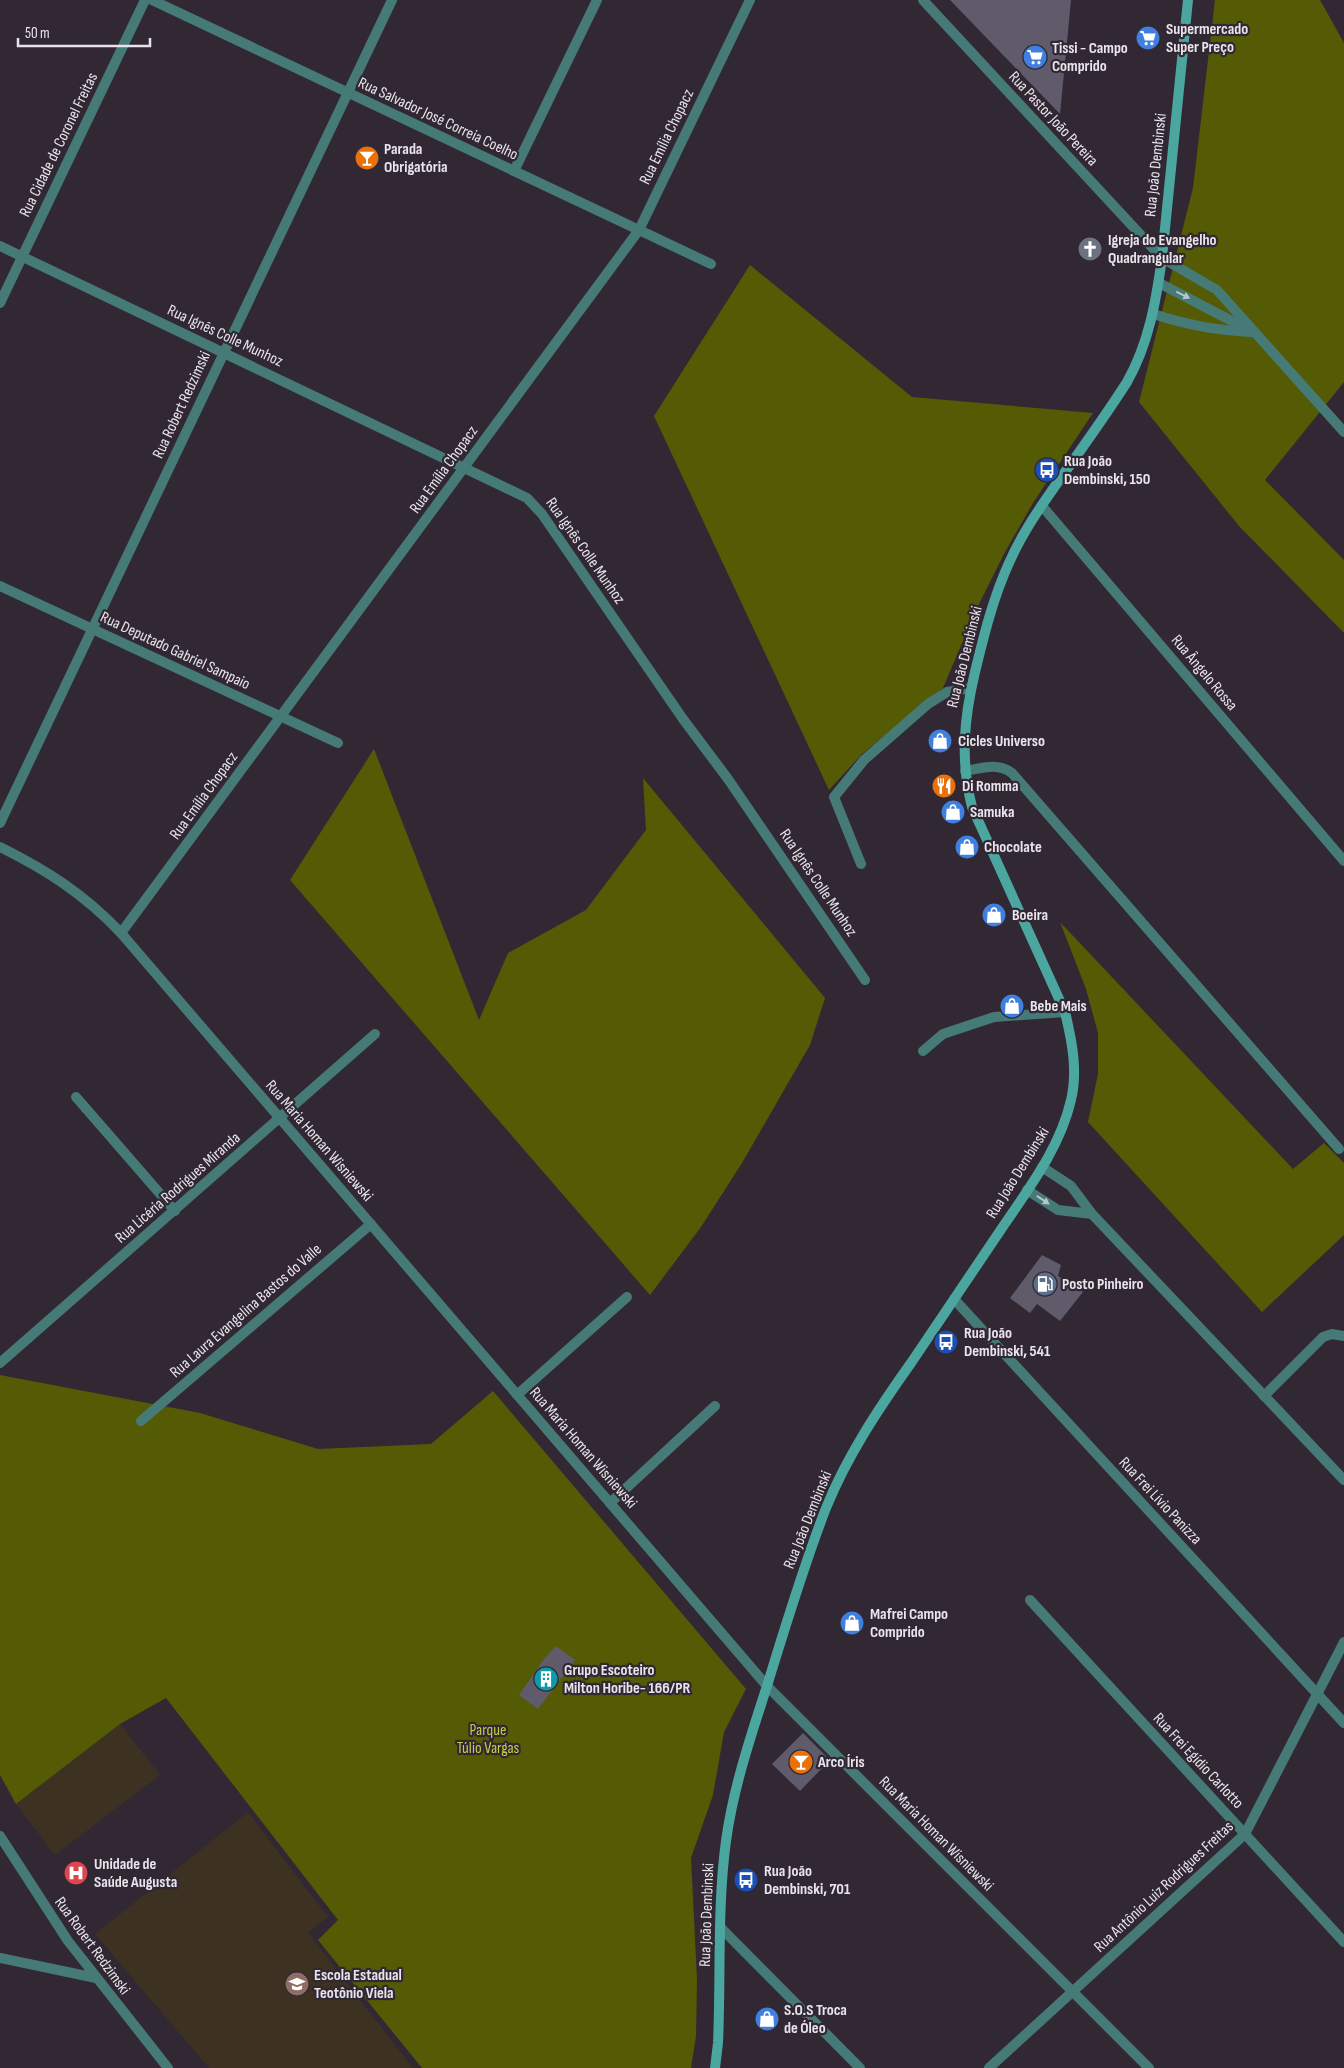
<svg xmlns="http://www.w3.org/2000/svg" width="1344" height="2068" font-family="'Sofia Sans Condensed',sans-serif">
<style>
.education{fill:#3d3122}
.green{fill:#545b04}
.building{fill:#605b6a}
.lines{fill:none;stroke-linecap:round;stroke-linejoin:round}
.minor{stroke:#457a76;stroke-width:10}
.tertiary{stroke:#457a76;stroke-width:10}
.secondary{stroke:#4ba6a0;stroke-width:10}
.oneway{fill:#b8c4c8}
.labels{text-anchor:middle;dominant-baseline:central;stroke-width:4.5;stroke-linejoin:round;paint-order:stroke}
.poi-label{font-size:16px;font-weight:bold;fill:#e9e3eb;stroke:#312834;text-anchor:start}
.street-label{font-size:16px;fill:#e9e3eb;stroke:#312834}
.park-label{font-size:16px;fill:#c1cf47;stroke:#312834}
</style>
<rect width="100%" height="100%" fill="#312834"/>
<g class="education">
<path d="M120,1724l40,51 -105,80 -39,-51z"/>
<path d="M248,1812l80,105 -20,16 105,135h-204l-114,-134z"/>
</g>
<g class="green">
<path d="M1215,0h105l24,43v339l-79,98 79,80v73l-105,-107 -100,-124 54,-214z"/>
<path d="M750,265l162,132 181,16 -60,90 -28,49 -29,58 -33,78 -82,67 -32,35 -175,-374z"/>
<path d="M374,749l105,271 29,-67 78,-43 60,-80 -3,-52 182,220 -15,47 -68,118 -41,64 -51,68 -360,-415z"/>
<path d="M1060,922l233,247 31,-26 20,20v72l-82,77 -174,-190 10,-48v-41l-12,-44z"/>
<path d="M0,1375l200,38 118,36 113,-5 62,-53 253,298 -22,43 -11,63 -22,63 6,121 -1,57 -5,32h-269l-104,-128 20,-20 -172,-222 -46,26 -104,80 -16,-29z"/>
</g>
<g class="building">
<path d="M950,0h121l-11,114z"/>
<path d="M1042,1255l19,10 -3,11 25,16 -23,29 -23,-17 -7,9 -20,-15z"/>
<path d="M556,1646l19,14 -37,49 -19,-14 25,-36z"/>
<path d="M803,1733l27,27 -30,31 -28,-27z"/>
</g>
<g class="lines">
<g class="minor">
<path d="M152,0l559,264"/>
<path d="M923,0l239,258 55,32 127,142"/>
<path d="M514,171l83,-171"/>
<path d="M0,246l527,252 15,16 141,205 45,60 137,201"/>
<path d="M1159,283l90,47"/>
<path d="M0,303l145,-303"/>
<path d="M1153,314c35,11 61,16 98,18"/>
<path d="M0,586l338,157"/>
<path d="M965,771c17,-3 33,-9 47,2l327,376"/>
<path d="M861,864l-27,-67 30,-37 64,-56 19,-12 24,-4"/>
<path d="M121,933l518,-703 111,-230"/>
<path d="M923,1051l20,-17 51,-17 71,-5"/>
<path d="M76,1097l99,114"/>
<path d="M1042,1167l29,19 21,28 252,266"/>
<path d="M1027,1190l31,20 34,4"/>
<path d="M954,1299l390,424"/>
<path d="M0,1363l375,-329"/>
<path d="M517,1395l110,-98"/>
<path d="M1264,1396l59,-59 9,-3 12,2"/>
<path d="M141,1421l230,-197"/>
<path d="M610,1503l105,-97"/>
<path d="M1030,1600l314,342"/>
<path d="M721,1928l139,140"/>
<path d="M0,1958l96,20"/>
<path d="M989,2068l256,-234 99,-192"/>
</g>
<g class="tertiary">
<path d="M1042,506l302,355"/>
<path d="M0,823l392,-823"/>
<path d="M0,847c48,24 84,47 121,86l646,753 382,382"/>
<path d="M0,1836l68,105 100,127"/>
</g>
<path class="secondary" d="M715,2068l3,-25c3,-67 -1,-136 8,-202 7,-52 24,-102 40,-152 19,-61 37,-122 60,-181 21,-52 53,-100 85,-145 30,-45 61,-90 91,-135 27,-40 58,-80 69,-128 7,-29 1,-59 -6,-88l-93,-205c-12,-47 -8,-89 3,-135 9,-37 18,-74 34,-109 13,-30 32,-57 51,-84 23,-32 46,-64 67,-97 22,-39 29,-81 35,-124l26,-258"/>
</g>
<defs><path id="oneway-solid" d="M-6-.8H1V-3.2L6.5 0L1 3.2V.8H-6Z" transform="scale(1.25)"/></defs>
<g class="oneway">
<use href="#oneway-solid" transform="translate(1183 295) rotate(26)"/>
<use href="#oneway-solid" transform="translate(1043 1200) rotate(33)"/>
</g>
<defs>
<symbol id="supermarket-disc" viewBox="-11 -11 22 22"><circle r="9.5" fill="#3f7fe0" stroke="#312834"/><path d="M-6-5.5h2.5l.6 2H6L4.5 2H-2.5L-4.4-4H-6ZM-1.5 3.2a1.3 1.3 0 1 0 .1 0ZM3 3.2a1.3 1.3 0 1 0 .1 0Z" fill="#fff"/></symbol>
<symbol id="bar-disc" viewBox="-11 -11 22 22"><circle r="9.5" fill="#e8710a" stroke="#312834"/><path d="M-6-5H6L.8 .8V4.5H3.5V6h-7V4.5H-.8V.8Z" fill="#fff"/></symbol>
<symbol id="church-disc" viewBox="-11 -11 22 22"><circle r="9.5" fill="#6b7280" stroke="#312834"/><path d="M-1.2-6h2.4v3.5h3.3v2.4h-3.3V6h-2.4V-.1h-3.3v-2.4h3.3Z" fill="#fff"/></symbol>
<symbol id="bus-disc" viewBox="-11 -11 22 22"><circle r="9.5" fill="#1a4fb4" stroke="#312834"/><path d="M-5-6H5V4H4V6H2V4H-2V6H-4V4H-5ZM-3.5-4V0h7V-4ZM-3.5 1.2v1.5H-2V1.2ZM2 1.2v1.5H3.5V1.2Z" fill="#fff"/></symbol>
<symbol id="shop-disc" viewBox="-11 -11 22 22"><circle r="9.5" fill="#3f7fe0" stroke="#312834"/><path d="M-5-2.5h2.3a2.7 3.5 0 0 1 5.4 0H5L5.5 6h-11ZM-1.5-2.5h3a1.5 2.3 0 0 0-3 0Z" fill="#fff"/></symbol>
<symbol id="restaurant-disc" viewBox="-11 -11 22 22"><circle r="9.5" fill="#e8710a" stroke="#312834"/><path d="M-5-6h1v4h1v-4h1v4h1v-4h1v5L-1.5 .5V6h-2V.5L-5-1ZM5-6V6H3V1.5H1.5Q1.5-4 5-6Z" fill="#fff"/></symbol>
<symbol id="fuel-disc" viewBox="-11 -11 22 22"><circle r="9.5" fill="#5c6f8a" stroke="#312834"/><path d="M-5.5-6h7V0h2V4h1.3V-2.5L3-4.5l.8-.8L6-3V5H2.5V1h-1V6h-7ZM-4.2-4.7v3.2H.2V-4.7Z" fill="#fff"/></symbol>
<symbol id="building-disc" viewBox="-11 -11 22 22"><circle r="9.5" fill="#0f9aa8" stroke="#312834"/><path d="M-4-6H4V6H1V3H-1V6H-4ZM-2.5-4.3h1.7v1.8h-1.7ZM.8-4.3h1.7v1.8H.8ZM-2.5-1h1.7V.8h-1.7ZM.8-1h1.7V.8H.8Z" fill="#fff"/></symbol>
<symbol id="hospital-disc" viewBox="-11 -11 22 22"><circle r="9.5" fill="#e0444e" stroke="#312834"/><path d="M-5-5h3v3.5h4V-5h3V5h-3V1.5h-4V5h-3Z" fill="#fff"/></symbol>
<symbol id="school-disc" viewBox="-11 -11 22 22"><circle r="9.5" fill="#8d6e63" stroke="#312834"/><path d="M0-5L7-2L0 1L-7-2ZM-4 1L0 2.5L4 1V4Q0 6-4 4Z" fill="#fff"/></symbol>
</defs>
<g fill-rule="evenodd">
<use href="#supermarket-disc" x="1134" y="24" width="28" height="28"/>
<use href="#supermarket-disc" x="1021" y="43" width="28" height="28"/>
<use href="#bar-disc" x="353" y="144" width="28" height="28"/>
<use href="#church-disc" x="1076" y="235" width="28" height="28"/>
<use href="#bus-disc" x="1033" y="456" width="28" height="28"/>
<use href="#shop-disc" x="926" y="727" width="28" height="28"/>
<use href="#restaurant-disc" x="930" y="772" width="28" height="28"/>
<use href="#shop-disc" x="939" y="798" width="28" height="28"/>
<use href="#shop-disc" x="953" y="833" width="28" height="28"/>
<use href="#shop-disc" x="980" y="901" width="28" height="28"/>
<use href="#shop-disc" x="998" y="992" width="28" height="28"/>
<use href="#fuel-disc" x="1031" y="1270" width="28" height="28"/>
<use href="#bus-disc" x="932" y="1328" width="28" height="28"/>
<use href="#shop-disc" x="838" y="1609" width="28" height="28"/>
<use href="#building-disc" x="532" y="1665" width="28" height="28"/>
<use href="#bar-disc" x="787" y="1748" width="28" height="28"/>
<use href="#hospital-disc" x="62" y="1859" width="28" height="28"/>
<use href="#bus-disc" x="732" y="1866" width="28" height="28"/>
<use href="#school-disc" x="283" y="1970" width="28" height="28"/>
<use href="#shop-disc" x="753" y="2005" width="28" height="28"/>
</g>
<g class="labels">
<g class="poi-label">
<text x="1166" y="29">Supermercado<tspan x="1166" dy="18">Super Preço</tspan></text>
<text x="1052" y="48">Tissi - Campo<tspan x="1052" dy="18">Comprido</tspan></text>
<text x="384" y="149">Parada<tspan x="384" dy="18">Obrigatória</tspan></text>
<text x="1108" y="240">Igreja do Evangelho<tspan x="1108" dy="18">Quadrangular</tspan></text>
<text x="1064" y="461">Rua João<tspan x="1064" dy="18">Dembinski, 150</tspan></text>
<text x="958" y="741">Cicles Universo</text>
<text x="962" y="786">Di Romma</text>
<text x="970" y="812">Samuka</text>
<text x="984" y="847">Chocolate</text>
<text x="1012" y="915">Boeira</text>
<text x="1030" y="1006">Bebe Mais</text>
<text x="1062" y="1284">Posto Pinheiro</text>
<text x="964" y="1333">Rua João<tspan x="964" dy="18">Dembinski, 541</tspan></text>
<text x="870" y="1614">Mafrei Campo<tspan x="870" dy="18">Comprido</tspan></text>
<text x="564" y="1670">Grupo Escoteiro<tspan x="564" dy="18">Milton Horibe- 166/PR</tspan></text>
<text x="818" y="1762">Arco Íris</text>
<text x="94" y="1864">Unidade de<tspan x="94" dy="18">Saúde Augusta</tspan></text>
<text x="764" y="1871">Rua João<tspan x="764" dy="18">Dembinski, 701</tspan></text>
<text x="314" y="1975">Escola Estadual<tspan x="314" dy="18">Teotônio Viela</tspan></text>
<text x="784" y="2010">S.O.S Troca<tspan x="784" dy="18">de Óleo</tspan></text>
</g>
<g class="street-label">
<text transform="translate(438 119) rotate(25)">Rua Salvador José Correia Coelho</text>
<text transform="translate(1053 119) rotate(47)">Rua Pastor João Pereira</text>
<text transform="translate(667 137) rotate(-64)">Rua Emília Chopacz</text>
<text transform="translate(59 145) rotate(-64)">Rua Cidade de Coronel Freitas</text>
<text transform="translate(1156 165) rotate(-84)">Rua João Dembinski</text>
<text transform="translate(225 336) rotate(25)">Rua Ignês Colle Munhoz</text>
<text transform="translate(182 405) rotate(-65)">Rua Robert Redzimski</text>
<text transform="translate(444 470) rotate(-54)">Rua Emília Chopacz</text>
<text transform="translate(585 551) rotate(55)">Rua Ignês Colle Munhoz</text>
<text transform="translate(175 651) rotate(25)">Rua Deputado Gabriel Sampaio</text>
<text transform="translate(965 657) rotate(-76)">Rua João Dembinski</text>
<text transform="translate(1204 673) rotate(50)">Rua Ângelo Rossa</text>
<text transform="translate(204 796) rotate(-54)">Rua Emília Chopacz</text>
<text transform="translate(818 883) rotate(56)">Rua Ignês Colle Munhoz</text>
<text transform="translate(319 1141) rotate(49)">Rua Maria Homan Wisniewski</text>
<text transform="translate(1018 1173) rotate(-58)">Rua João Dembinski</text>
<text transform="translate(178 1188) rotate(-41)">Rua Licéria Rodrigues Miranda</text>
<text transform="translate(246 1311) rotate(-41)">Rua Laura Evangelina Bastos do Valle</text>
<text transform="translate(583 1448) rotate(49)">Rua Maria Homan Wisniewski</text>
<text transform="translate(1160 1501) rotate(47)">Rua Frei Lívio Panizza</text>
<text transform="translate(808 1520) rotate(-68)">Rua João Dembinski</text>
<text transform="translate(1198 1761) rotate(47)">Rua Frei Egídio Carlotto</text>
<text transform="translate(936 1834) rotate(45)">Rua Maria Homan Wisniewski</text>
<text transform="translate(1164 1887) rotate(-43)">Rua Antônio Luiz Rodrigues Freitas</text>
<text transform="translate(707 1915) rotate(-88)">Rua João Dembinski</text>
<text transform="translate(92 1946) rotate(54)">Rua Robert Redzimski</text>
</g>
<g class="park-label">
<text x="488" y="1730">Parque<tspan x="488" dy="18">Túlio Vargas</tspan></text>
</g>
</g>
<path d="M18 38v8h132v-8" fill="none" stroke="#e9e3eb" stroke-width="2.5"/>
<text x="25" y="38" font-size="15" fill="#e9e3eb" stroke="#312834" stroke-width="4" paint-order="stroke">50 m</text>
</svg>
